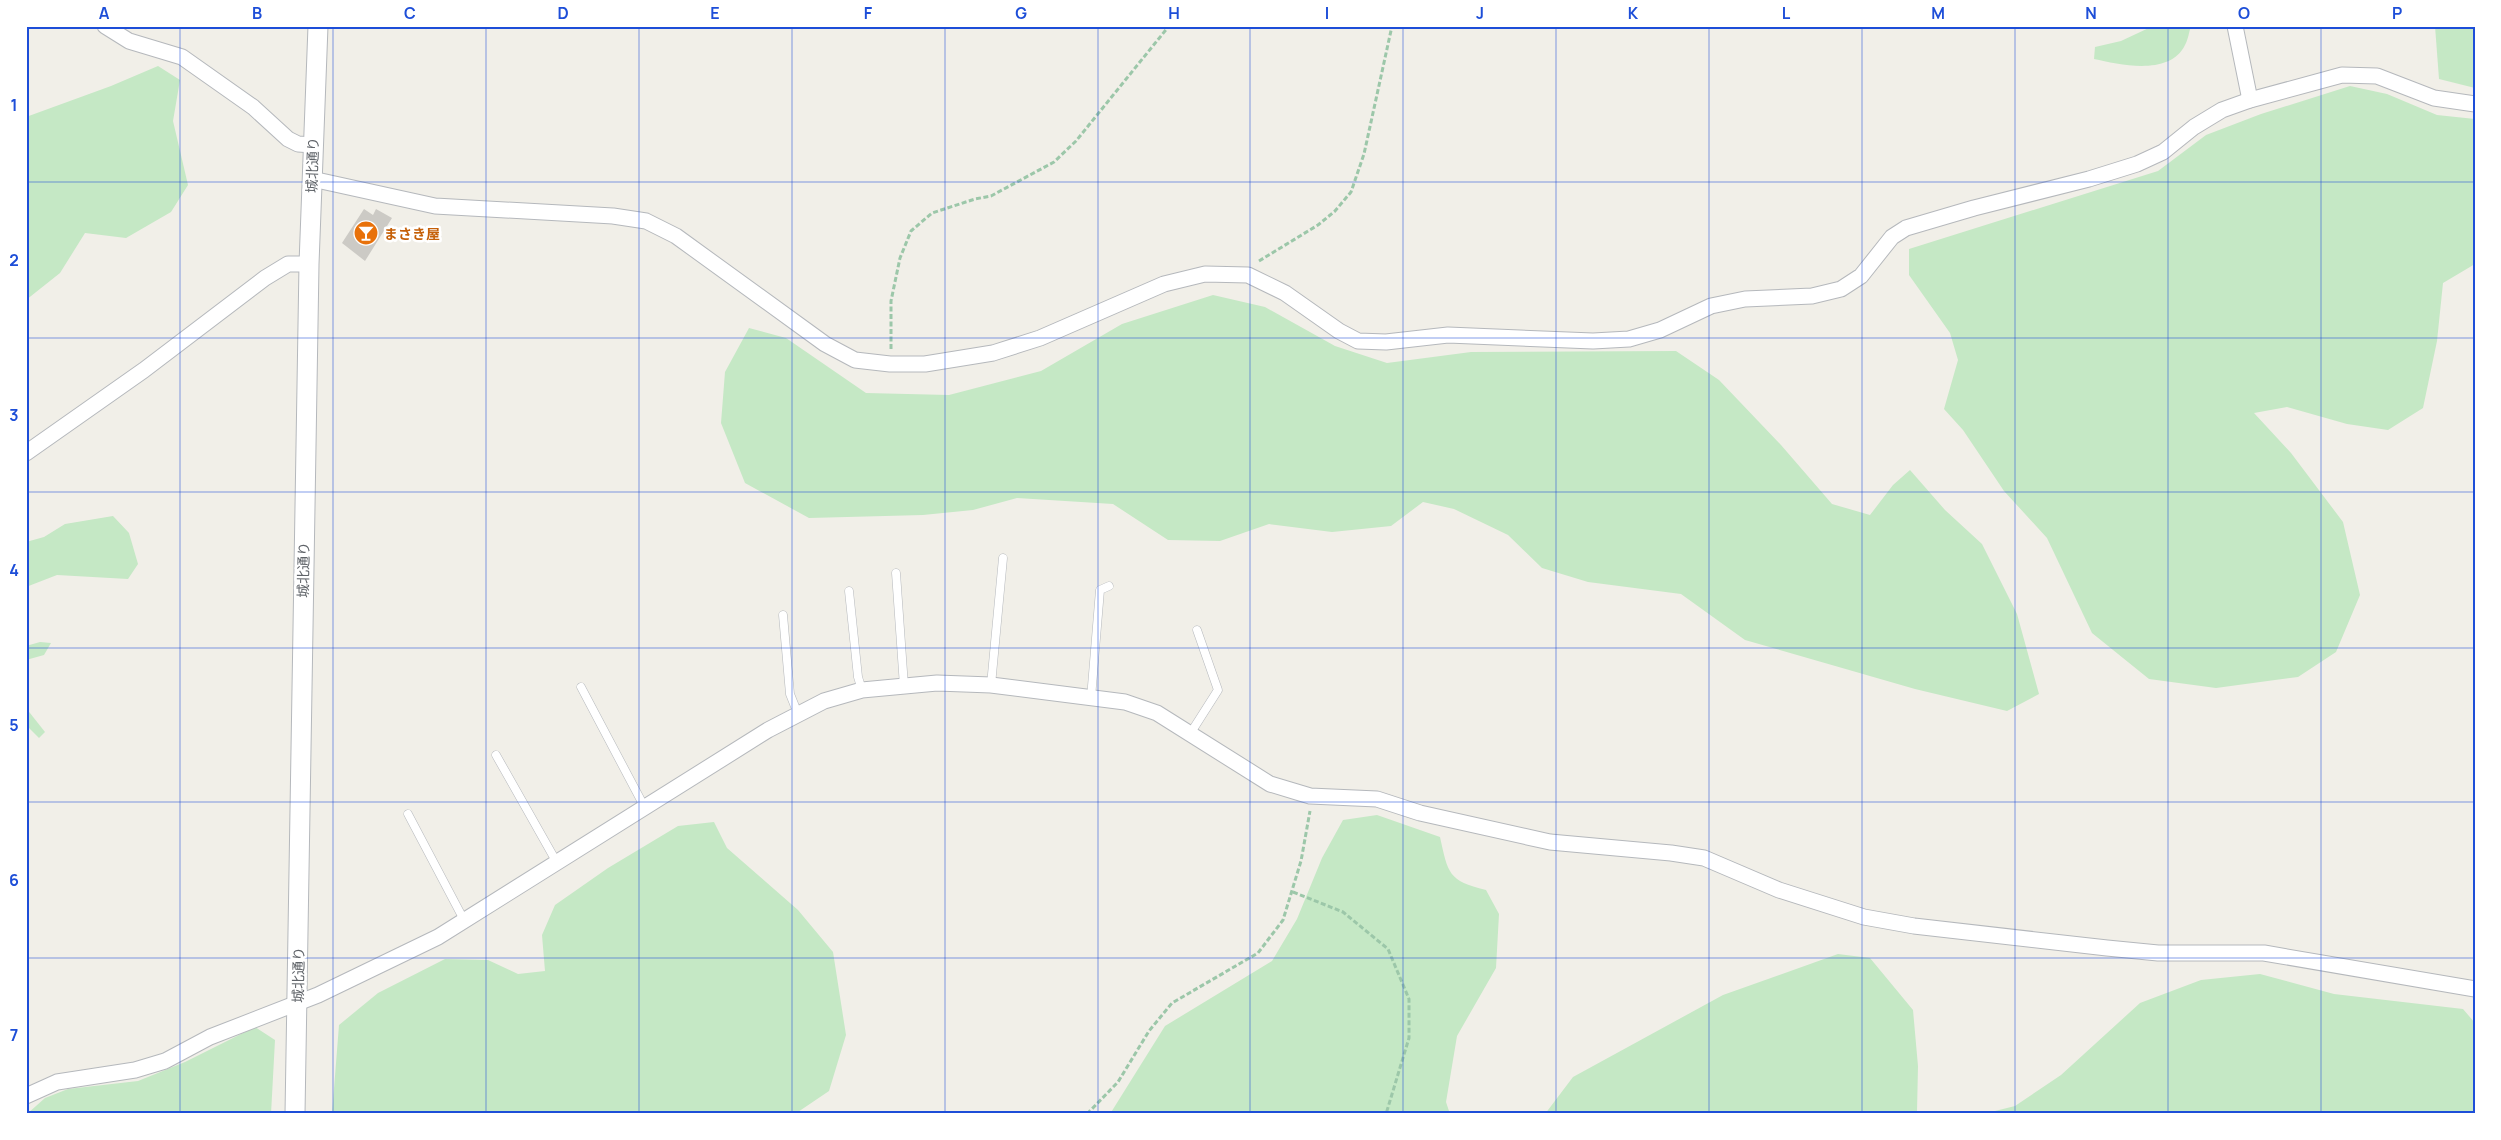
<svg xmlns="http://www.w3.org/2000/svg" width="2501" height="1140" font-family="Manrope,'Noto Sans JP',sans-serif">
<style>
.green{fill:#c5e8c5}
.building{fill:#cccac5}
.lines{fill:none;stroke-linecap:round;stroke-linejoin:round}
.service-casing{stroke:#b5b8bc;stroke-width:9}
.minor-casing{stroke:#b5b8bc;stroke-width:17}
.tertiary-casing{stroke:#b5b8bc;stroke-width:21}
.path{stroke:#9cc7a9;stroke-width:3;stroke-dasharray:5 2.5;stroke-linecap:butt}
.service{stroke:#fff;stroke-width:8}
.minor{stroke:#fff;stroke-width:15}
.tertiary{stroke:#fff;stroke-width:19}
.grid{fill:none;stroke:#1d4ed8;stroke-width:1;stroke-opacity:0.55}
.labels{text-anchor:middle;dominant-baseline:central;stroke-width:5;stroke-linejoin:round;paint-order:stroke}
.street-label{font-size:14px;fill:#5f6368;stroke:#fff}
.food-label{font-size:14px;font-weight:bold;fill:#c56008;stroke:#fff;text-anchor:start}
.neatline{fill:none;stroke:#1d4ed8;stroke-width:2}
.grid-label{font-size:16px;text-anchor:middle;font-weight:bold;fill:#1d4ed8}
</style>
<rect width="100%" height="100%" fill="#f1efe8"/>
<g class="green">
<path d="M2153,26h38c-2,6 -3,14 -6,19 -15,31 -64,20 -91,14l1,-12 26,-6z"/>
<path d="M2435,26h40v62l-36,-9z"/>
<path d="M158,66l22,14 -7,41 15,64 -17,27 -45,26 -41,-5 -25,40 -34,27v-183l85,-31z"/>
<path d="M2350,86l37,8 50,21 38,4v145l-32,19 -6,58 -14,67 -35,22 -41,-6 -60,-17 -33,6 37,40 52,69 17,73 -24,57 -38,25 -82,11 -67,-9 -57,-46 -45,-95 -43,-47 -41,-61 -19,-21 14,-49 -8,-27 -41,-58v-26l249,-78 48,-36 55,-21z"/>
<path d="M1213,295l52,12 70,39 52,17 84,-11 205,-1 43,29 62,65 51,59 38,11 23,-30 17,-15 35,40 37,34 35,70 22,80 -32,17 -92,-22 -170,-49 -64,-46 -93,-12 -46,-14 -34,-33 -54,-26 -31,-7 -32,24 -59,6 -63,-8 -49,17 -52,-1 -55,-36 -96,-6 -44,12 -50,5 -114,3 -64,-35 -24,-60 4,-51 24,-44 37,10 80,55 83,2 92,-24 81,-47z"/>
<path d="M113,516l16,17 9,31 -10,15 -71,-4 -31,12v-45l18,-5 21,-13z"/>
<path d="M40,642l11,1 -7,12 -18,5v-14z"/>
<path d="M26,708l19,24 -6,6 -13,-13z"/>
<path d="M1377,815l63,22c8,36 8,44 46,53l13,24 -3,54 -39,68 -11,66 4,12h-340l55,-88 107,-65 25,-42 25,-61 21,-38z"/>
<path d="M714,822l13,26 71,62 35,42 13,83 -17,56 -34,23h-463l7,-89 39,-32 67,-34 43,1 30,14 27,-3 -3,-36 13,-30 53,-37 70,-42z"/>
<path d="M1838,954l32,4 43,52 5,56 -1,46 7,2h-379l28,-37 150,-82z"/>
<path d="M2260,974l74,20 129,15 12,14v91h-492l32,-8 46,-31 79,-72 61,-23z"/>
<path d="M255,1027l20,13 -4,74h-244l18,-16 23,-9 70,-8 47,-19z"/>
</g>
<path class="building" d="M364,209l9,6 3,-6 16,9 -27,43 -23,-18z"/>
<g class="lines">
<defs>
<g id="service">
<path d="M896,573l8,113"/>
<path d="M849,591l9,86 4,13"/>
<path d="M783,615l7,79 8,20"/>
<path d="M991,685l12,-127"/>
<path d="M581,687l64,121"/>
<path d="M1091,698l9,-108 9,-4"/>
<path d="M1190,734l28,-44 -21,-60"/>
<path d="M496,755l60,106"/>
<path d="M408,814l56,106"/>
</g>
<g id="minor">
<path d="M105,26l24,15 53,16 71,50 35,32 10,5 15,1"/>
<path d="M2235,26l15,74"/>
<path d="M312,179l123,27 178,10 33,5 30,15 149,108 30,16 35,4h35l68,-11 47,-15 124,-54 41,-10 43,1 37,18 54,38 19,10 28,1 62,-7 145,6 36,-2 31,-9 51,-24 34,-7 67,-3 29,-7 20,-13 31,-39 14,-9 68,-20 115,-29 48,-15 26,-12 31,-25 28,-17 28,-10 92,-25 35,1 57,22 41,6"/>
<path d="M26,453l118,-83 121,-92 23,-14h21"/>
<path d="M26,1096l31,-14 78,-12 30,-9 45,-24 108,-42 120,-58 330,-207 56,-29 38,-11 75,-7 54,2 134,17 32,11 113,71 40,12 67,3 43,14 130,29 121,11 33,5 75,32 85,27 50,9 193,22 51,5h106l211,36"/>
</g>
<path id="tertiary" d="M295,1114l14,-850 9,-238"/>
</defs>
<use href="#service" class="service-casing"/>
<use href="#minor" class="minor-casing"/>
<use href="#tertiary" class="tertiary-casing"/>
<g class="path">
<path d="M1259,261l59,-36 17,-14 16,-19 13,-38 28,-128"/>
<path d="M891,349v-48l9,-43 11,-27 21,-18 43,-14 16,-3 63,-34 22,-21 93,-115"/>
<path d="M1293,892l50,20 45,37 21,50v39l-23,76"/>
<path d="M1087,1114l31,-32 31,-51 23,-28 86,-50 25,-33 18,-59 9,-50"/>
</g>
<use href="#service" class="service"/>
<use href="#minor" class="minor"/>
<use href="#tertiary" class="tertiary"/>
</g>
<path class="grid" d="M180,26v1088M333,26v1088M486,26v1088M639,26v1088M792,26v1088M945,26v1088M1098,26v1088M1250,26v1088M1403,26v1088M1556,26v1088M1709,26v1088M1862,26v1088M2015,26v1088M2168,26v1088M2321,26v1088M26,182h2449M26,338h2449M26,492h2449M26,648h2449M26,802h2449M26,958h2449"/>
<defs>
<symbol id="bar-disc" viewBox="-11 -11 22 22"><circle r="9.5" fill="#e8710a" stroke="#fff"/><path d="M-6-5H6L.8 .8V4.5H3.5V6h-7V4.5H-.8V.8Z" fill="#fff"/></symbol>
</defs>
<g fill-rule="evenodd">
<use href="#bar-disc" x="352" y="219" width="28" height="28"/>
</g>
<g class="labels">
<g class="street-label">
<text transform="translate(312 165) rotate(-88)">城北通り</text>
<text transform="translate(303 570) rotate(-89)">城北通り</text>
<text transform="translate(298 975) rotate(-89)">城北通り</text>
</g>
<g class="food-label">
<text x="384" y="233">まさき屋</text>
</g>
</g>
<rect width="2501" height="1140" fill="none" stroke="#ffffff" stroke-width="55"/>
<rect x="28" y="28" width="2446" height="1084" class="neatline"/>
<g class="grid-label">
<text x="104" y="19">A</text>
<text x="257" y="19">B</text>
<text x="410" y="19">C</text>
<text x="563" y="19">D</text>
<text x="715" y="19">E</text>
<text x="868" y="19">F</text>
<text x="1021" y="19">G</text>
<text x="1174" y="19">H</text>
<text x="1327" y="19">I</text>
<text x="1480" y="19">J</text>
<text x="1633" y="19">K</text>
<text x="1786" y="19">L</text>
<text x="1938" y="19">M</text>
<text x="2091" y="19">N</text>
<text x="2244" y="19">O</text>
<text x="2397" y="19">P</text>
<text x="14" y="111">1</text>
<text x="14" y="266">2</text>
<text x="14" y="421">3</text>
<text x="14" y="576">4</text>
<text x="14" y="731">5</text>
<text x="14" y="886">6</text>
<text x="14" y="1041">7</text>
</g>
</svg>
